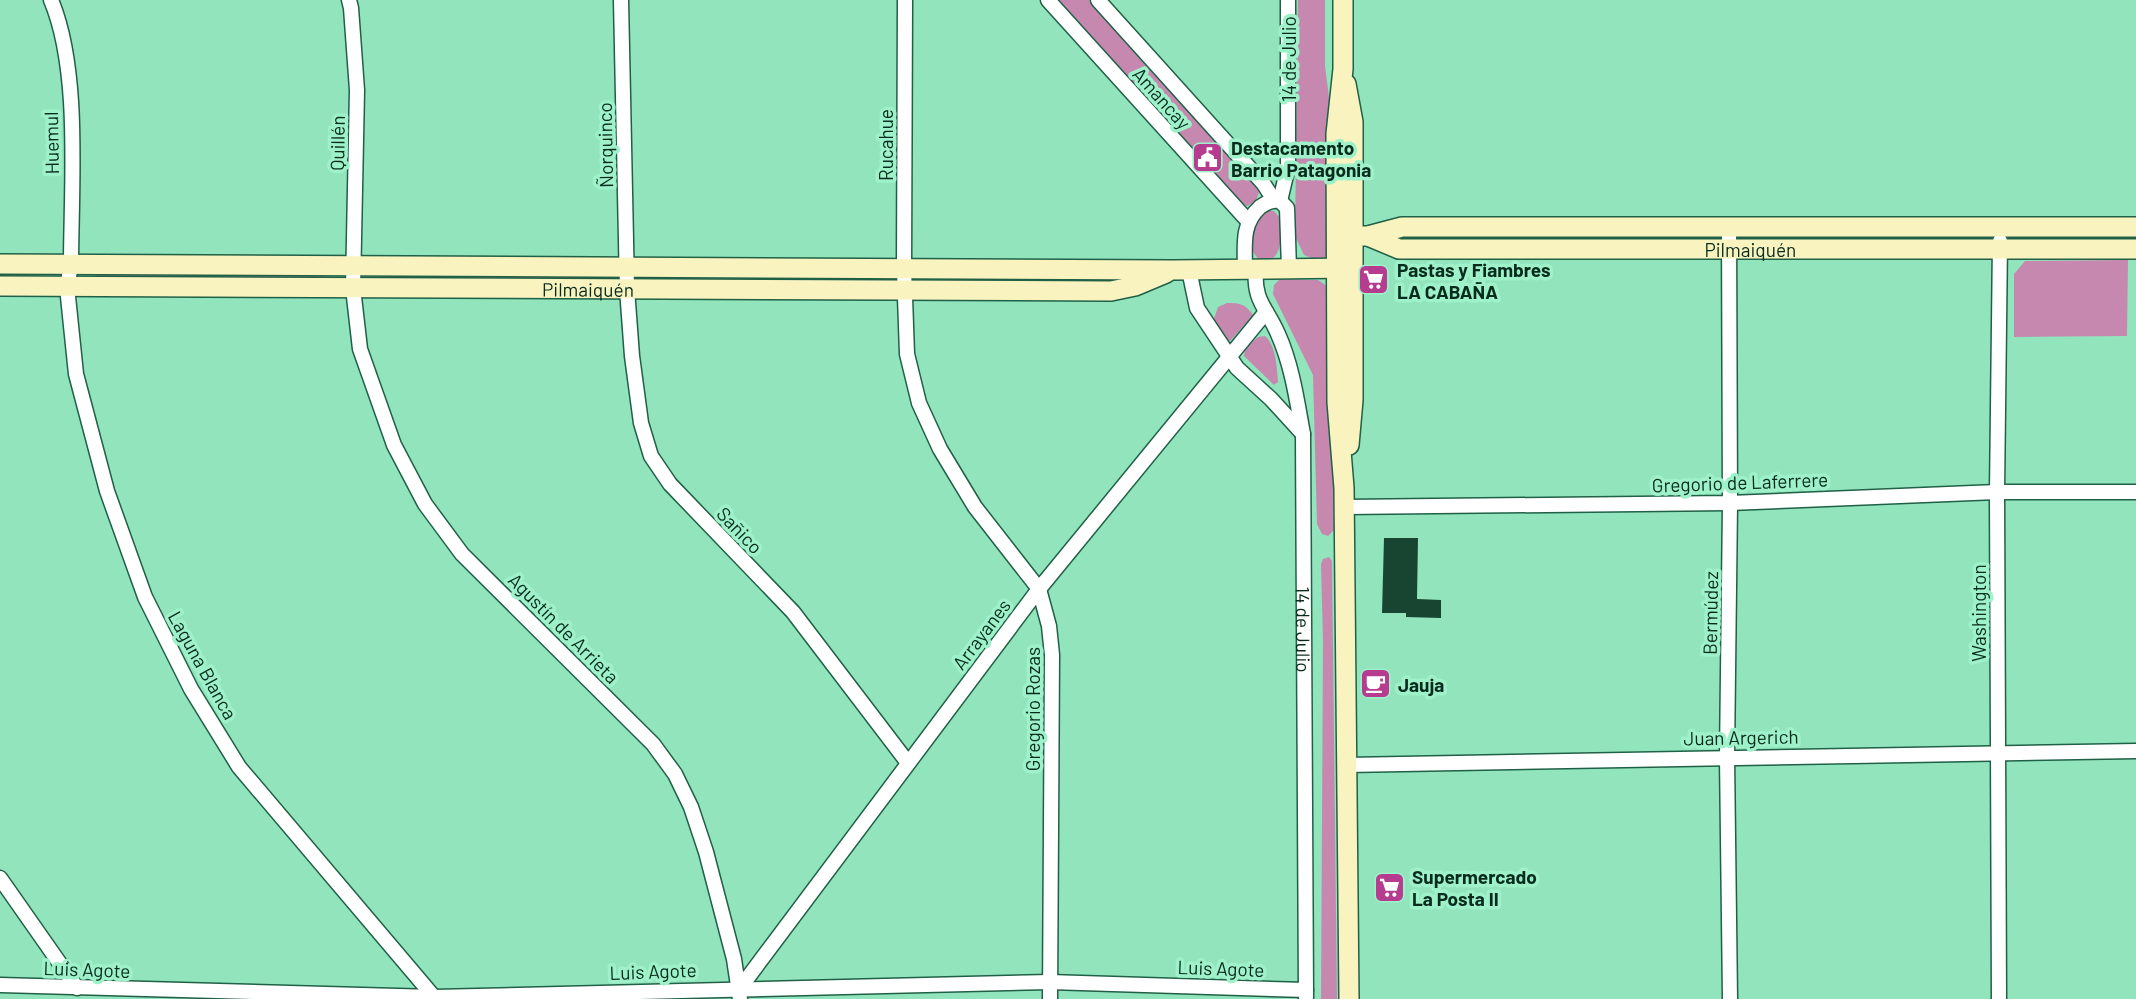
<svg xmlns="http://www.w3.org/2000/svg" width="2136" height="999" font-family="Barlow,sans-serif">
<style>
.green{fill:#c788af}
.building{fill:#184532}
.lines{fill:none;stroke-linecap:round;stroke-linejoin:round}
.street-casing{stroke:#206046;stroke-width:17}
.secondary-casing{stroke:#206046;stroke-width:22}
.street{stroke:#fff;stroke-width:14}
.secondary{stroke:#f9f3c0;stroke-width:19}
.labels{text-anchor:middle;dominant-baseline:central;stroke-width:7;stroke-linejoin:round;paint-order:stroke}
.street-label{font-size:19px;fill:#072b1c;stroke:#9ef1c9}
.poi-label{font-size:19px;font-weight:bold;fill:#072b1c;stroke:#9ef1c9;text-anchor:start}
</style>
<rect width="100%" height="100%" fill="#91e4bc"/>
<g class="green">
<path d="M1059,0h30l168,188 2,4 -3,9 -9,5 -5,-3z"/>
<path d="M1298,0h27v66l8,63 -5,129 -12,2 -12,-5 -9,-19z"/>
<path d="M1268,210l6,1 6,7c0,16 4,35 -11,43l-10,-1 -7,-9c1,-16 0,-32 16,-41z"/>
<path d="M1395,234l302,1 3,2v3l-305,1z"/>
<path d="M1760,235l212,1 -4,5 -211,-2z"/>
<path d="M2128,260l-1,76 -113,1v-63l11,-13z"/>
<path d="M95,274l232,1 -5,5 -222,-1 -5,-3z"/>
<path d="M380,275l217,2 -5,5 -207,-2z"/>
<path d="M648,276l229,1 -6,5h-218z"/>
<path d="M1280,279l38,1 12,8 2,10 2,232 -6,6 -6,-2 -5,-10 -4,-149 -40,-81 1,-9z"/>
<path d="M1227,303c13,0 18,1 26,12l-23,26 -7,-1 -10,-18 5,-15z"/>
<path d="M1265,336c11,9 12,32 13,46l-4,3 -30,-29 1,-8 13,-11z"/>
<path d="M1329,557l3,4 5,438h-16l2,-357 -2,-78 2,-5z"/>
</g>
<path class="building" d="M1384,538h34l-1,61 24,1v18l-35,-1v-4h-24z"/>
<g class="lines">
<defs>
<g id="street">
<path d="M51,0c30,71 20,187 20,265l-4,22 9,87 31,117 38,106 46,92 48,78 195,230"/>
<path d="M349,0l2,8 6,82 -4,198 7,61 34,96 31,59 37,50 191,190 22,30 16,33 15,45 28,107 6,40"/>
<path d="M621,0l6,289 5,67 9,67 10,33 19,28 123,128 115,151"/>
<path d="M905,0l-1,269 3,85 12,49 21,46 35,58 64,82 10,37 3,29 -2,344"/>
<path d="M1048,0l200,221"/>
<path d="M1098,0l165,183 11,17"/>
<path d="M1280,201l8,-34v-167"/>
<path d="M1729,227l1,276 -3,254 3,242"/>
<path id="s1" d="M1256,269c-3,32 11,39 22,65 14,31 19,67 25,100l3,563"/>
<path d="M1189,270l8,38 40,60 34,31 32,35"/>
<path d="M1245,270c0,-24 -4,-46 15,-63 7,-5 12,-7 20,-6l7,7 2,61"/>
<path d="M1345,507l385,-4 267,-11h139"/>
<path d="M1347,765l789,-14"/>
<path d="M0,878l77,110"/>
<path d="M0,985l434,12 615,-15 257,8"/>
<path d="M740,988l299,-399 227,-277"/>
<path d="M1999,999l-2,-507 3,-251"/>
</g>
<g id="secondary">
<path d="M1343,0v69l-7,65 1,268 7,86 5,511"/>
<path d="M1346,84l7,38v278l-4,45"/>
<path d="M1337,236h31l34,-9h734"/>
<path id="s2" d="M1368,236l31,13h737"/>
<path d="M0,264l1173,6 179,-2"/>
<path id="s3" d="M0,286l1111,5 24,-5 31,-13"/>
</g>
</defs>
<use href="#street" class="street-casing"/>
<use href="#secondary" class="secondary-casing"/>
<use href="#street" class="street"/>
<use href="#secondary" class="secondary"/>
</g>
<defs>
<symbol id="civic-square" viewBox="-11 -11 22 22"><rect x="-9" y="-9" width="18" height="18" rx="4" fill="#b63c90" stroke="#9ef1c9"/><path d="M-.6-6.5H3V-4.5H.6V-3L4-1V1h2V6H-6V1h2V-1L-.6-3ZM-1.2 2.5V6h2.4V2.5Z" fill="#fff"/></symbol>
<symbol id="supermarket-square" viewBox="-11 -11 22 22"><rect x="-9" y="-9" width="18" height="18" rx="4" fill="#b63c90" stroke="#9ef1c9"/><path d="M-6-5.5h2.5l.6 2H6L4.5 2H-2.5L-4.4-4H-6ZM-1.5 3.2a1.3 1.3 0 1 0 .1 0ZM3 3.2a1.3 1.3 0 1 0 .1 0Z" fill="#fff"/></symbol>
<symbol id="cafe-square" viewBox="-11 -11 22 22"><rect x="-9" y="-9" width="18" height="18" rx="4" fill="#b63c90" stroke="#9ef1c9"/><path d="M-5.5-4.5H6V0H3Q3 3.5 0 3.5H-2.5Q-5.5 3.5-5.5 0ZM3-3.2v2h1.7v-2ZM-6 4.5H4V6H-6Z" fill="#fff"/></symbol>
</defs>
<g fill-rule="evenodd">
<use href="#civic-square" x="1190" y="140" width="35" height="35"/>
<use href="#supermarket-square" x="1356" y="262" width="35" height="35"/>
<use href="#cafe-square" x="1358" y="666" width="35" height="35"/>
<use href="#supermarket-square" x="1372" y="870" width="35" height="35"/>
</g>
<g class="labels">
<g class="street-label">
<text transform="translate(1288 59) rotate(-90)">14 de Julio</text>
<text transform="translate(1162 98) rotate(48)">Amancay</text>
<text transform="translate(51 143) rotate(-91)">Huemul</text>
<text transform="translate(337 143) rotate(-89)">Quillén</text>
<text transform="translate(605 145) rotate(-91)">Ñorquinco</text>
<text transform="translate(885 145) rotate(-90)">Rucahue</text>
<text stroke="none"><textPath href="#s2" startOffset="385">Pilmaiquén</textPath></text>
<text stroke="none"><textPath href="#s3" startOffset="588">Pilmaiquén</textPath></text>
<text transform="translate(1740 482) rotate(-2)">Gregorio de Laferrere</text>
<text transform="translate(740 530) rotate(46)">Sañico</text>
<text transform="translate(1710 613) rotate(-89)">Bermúdez</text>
<text transform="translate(1978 613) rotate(-90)">Washington</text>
<text transform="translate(564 628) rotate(45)">Agustín de Arrieta</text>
<text stroke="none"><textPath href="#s1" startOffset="369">14 de Julio</textPath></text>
<text transform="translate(981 634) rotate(-53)">Arrayanes</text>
<text transform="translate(203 665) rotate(61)">Laguna Blanca</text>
<text transform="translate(1032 709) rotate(-90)">Gregorio Rozas</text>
<text transform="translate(1741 737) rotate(-1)">Juan Argerich</text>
<text transform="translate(1221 968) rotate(2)">Luis Agote</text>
<text transform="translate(87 969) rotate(2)">Luis Agote</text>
<text transform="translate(653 971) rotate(-2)">Luis Agote</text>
</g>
<g class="poi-label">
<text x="1231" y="147">Destacamento<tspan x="1231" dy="22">Barrio Patagonia</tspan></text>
<text x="1397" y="269">Pastas y Fiambres<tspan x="1397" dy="22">LA CABAÑA</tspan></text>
<text x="1398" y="684">Jauja</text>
<text x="1412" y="876">Supermercado<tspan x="1412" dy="22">La Posta II</tspan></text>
</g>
</g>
</svg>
